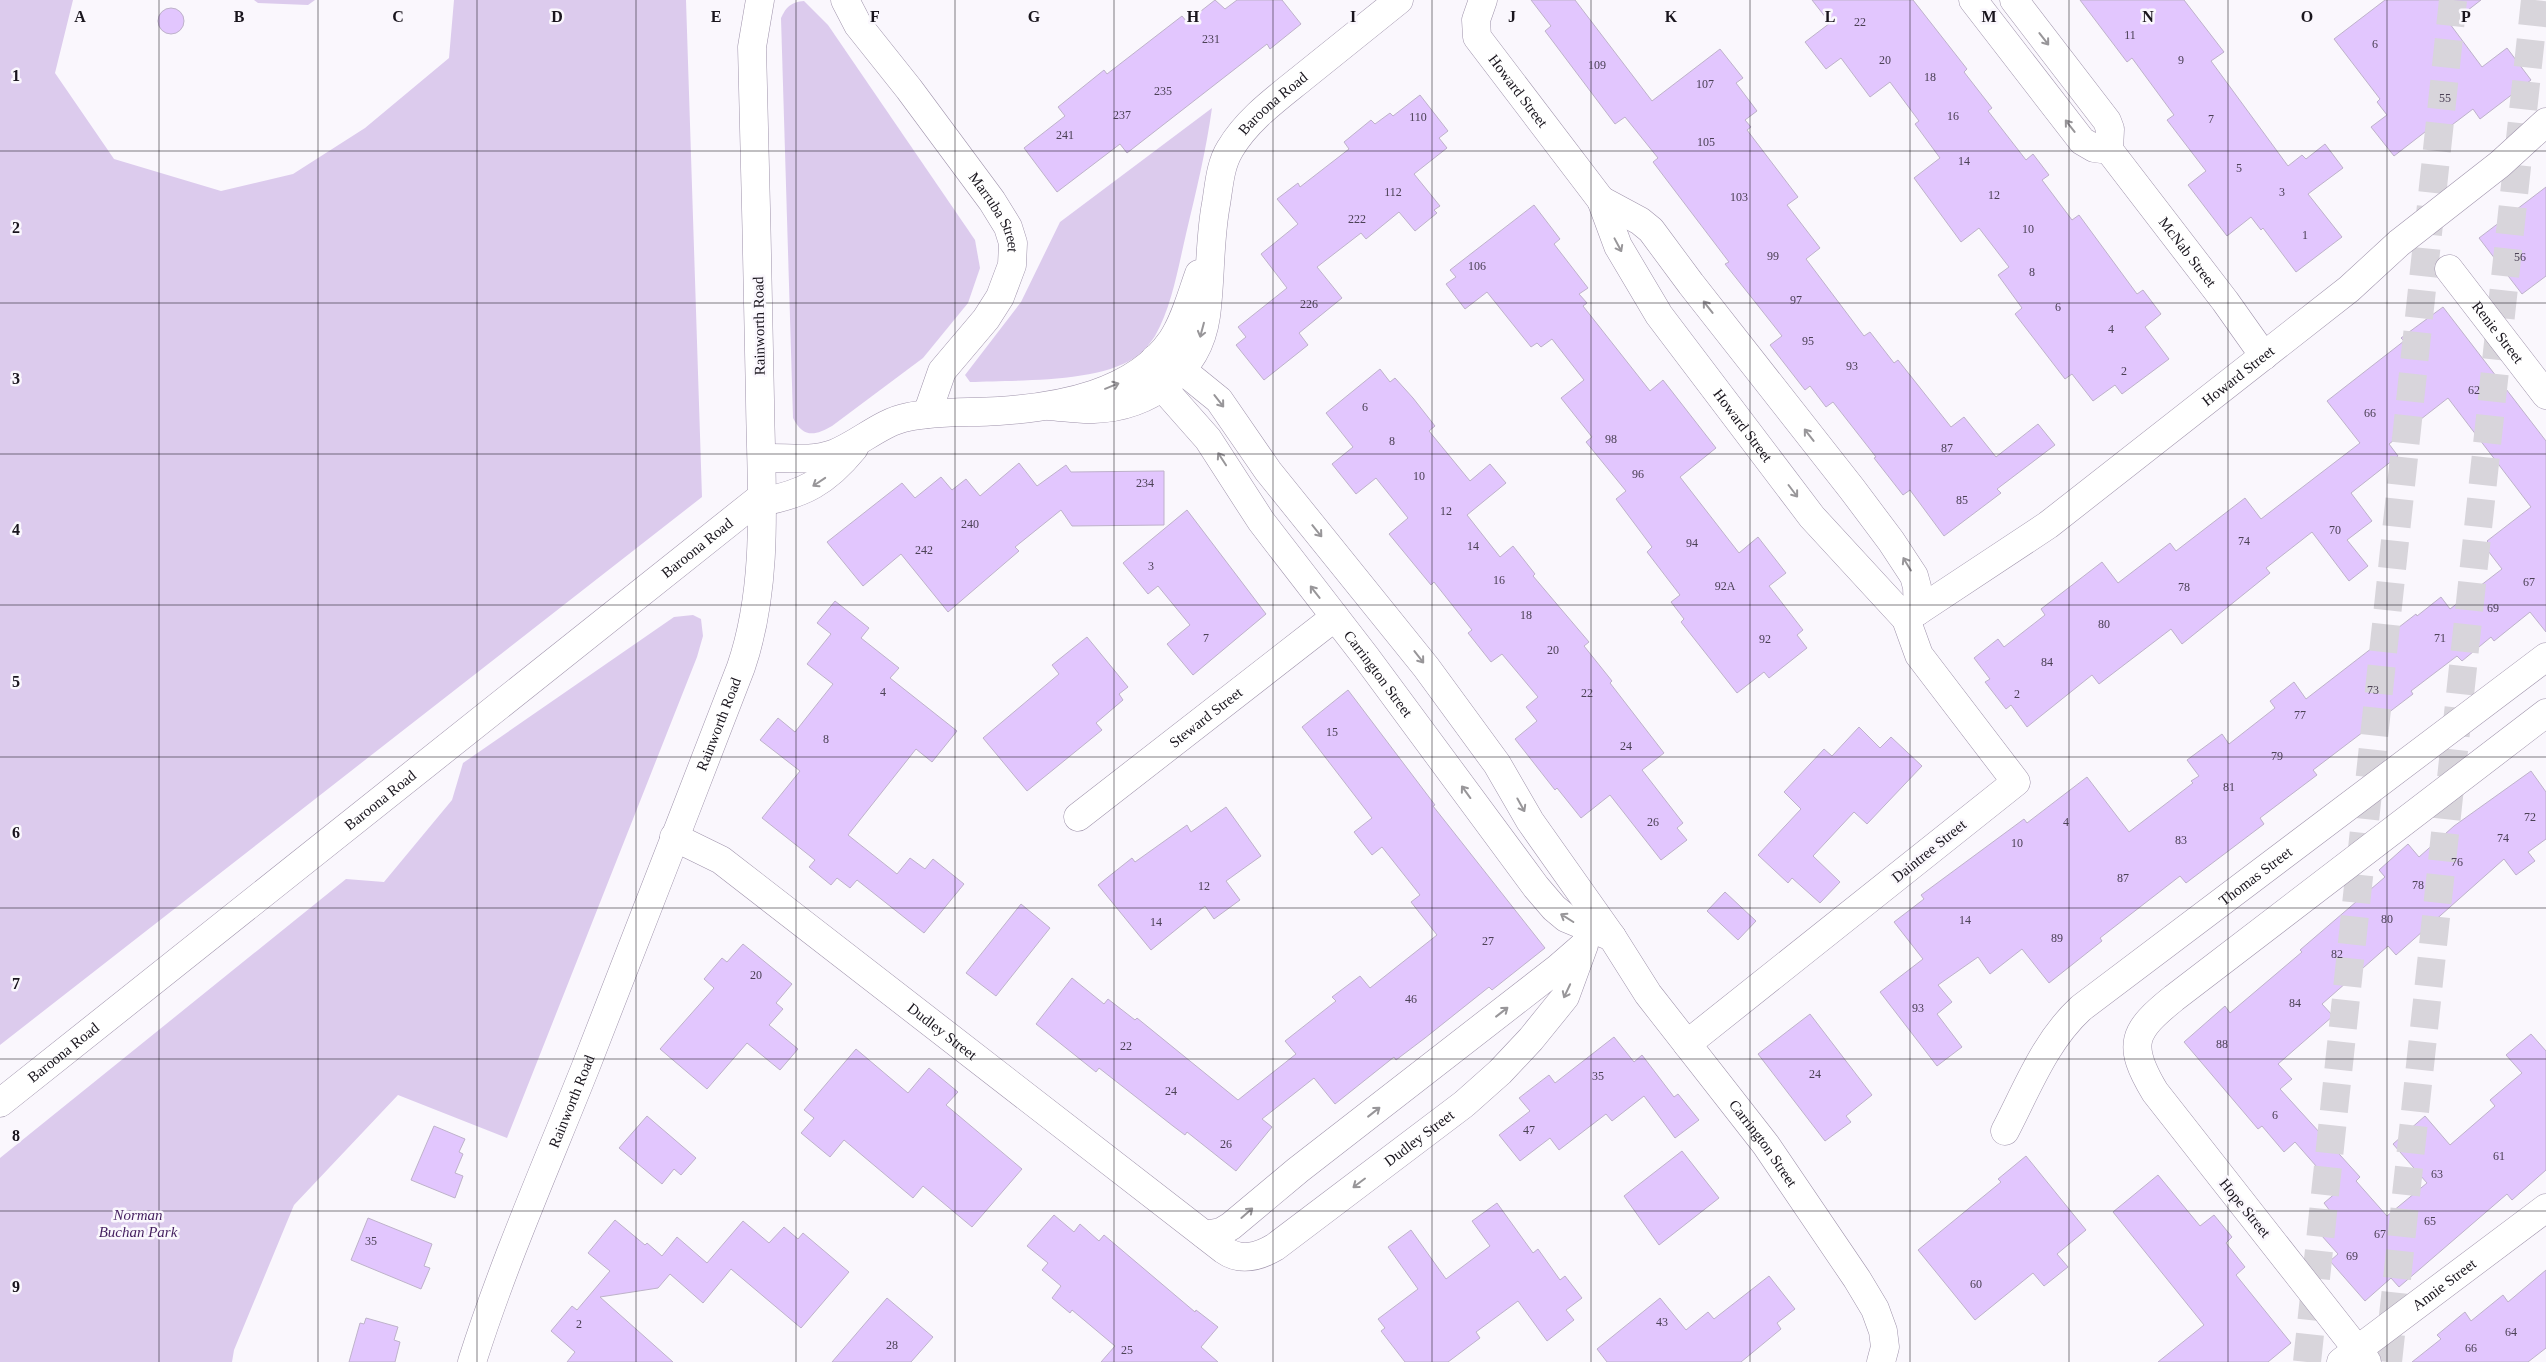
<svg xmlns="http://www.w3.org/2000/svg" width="2546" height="1362" font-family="Georgia,serif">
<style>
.green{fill:#dccbed}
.building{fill:#e2c6fe;stroke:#beb2ca}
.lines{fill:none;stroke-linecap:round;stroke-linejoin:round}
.highway-tunnel{stroke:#d8d5db;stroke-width:28;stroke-dasharray:28 14;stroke-linecap:butt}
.minor-casing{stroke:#9f93ab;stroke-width:29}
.minor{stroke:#fff;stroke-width:28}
.oneway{stroke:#989699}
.grid{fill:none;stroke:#19151d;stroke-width:1;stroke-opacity:0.55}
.labels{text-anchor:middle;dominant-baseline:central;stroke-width:5;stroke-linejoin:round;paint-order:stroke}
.number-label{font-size:12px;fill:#4b4155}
.street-label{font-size:15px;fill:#19151d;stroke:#faf7fd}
.park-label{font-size:15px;font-style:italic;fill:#431e5e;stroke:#faf7fd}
.grid-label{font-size:16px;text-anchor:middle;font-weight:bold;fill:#19151d;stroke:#faf7fd;stroke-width:5;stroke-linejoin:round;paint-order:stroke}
</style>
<rect width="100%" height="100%" fill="#faf7fd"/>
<g class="green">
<path d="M0,0h73l-18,73 59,86 107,32 72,-17 72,-46 84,-70 5,-58h232l16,497 -702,548z"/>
<path d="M254,0h61l-7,5 -50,-2z"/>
<path d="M804,1l24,24 147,215 5,28 -12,35 -45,55 -91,68c-17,10 -29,12 -39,-8l-12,-400c5,-11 10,-16 23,-17z"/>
<path d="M1212,108c-6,43 -16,84 -26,126 -8,34 -14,72 -31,102 -5,8 -13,17 -21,22 -37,25 -119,22 -164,24l-5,-7 56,-73 39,-80z"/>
<path d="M693,615l8,4 2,17 -6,21 -190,481 -109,-43 -104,110 -60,145 -2,12h-232v-204l346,-279 38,3 68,-82 11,-37 211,-146z"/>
</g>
<g class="building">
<path d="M1215,0l10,9 12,-9h45l19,24 -31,25 -3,-5 -140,109 -7,-9 -63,48 -33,-44 41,-32 -7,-9 46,-37 3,4 75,-58 5,6z"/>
<path d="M1531,0h44l77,101 68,-52 23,29 -7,5 21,28 -12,9 6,7 -4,3 51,67 -11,8 33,43 -14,11 58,77 6,-4 24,31 4,-3 53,67 13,-10 32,40 42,-33 17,21 -58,44 4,4 -57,43 -34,-46 -7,5 -29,-37 2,-1 -43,-55 -7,5 -16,-21 -5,4 -35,-45 12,-9 -57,-72 4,-2 -76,-100 5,-4 -33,-41 -10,7 -70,-93 6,-5z"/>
<path d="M1812,0h101l54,69 -3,3 28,36 -4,3 38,49 7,-6 16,21 -7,5 30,40 7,-5 58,79 6,-4 18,24 -16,13 24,32 -47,35 -7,-9 -22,16 -21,-27 -7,5 -50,-65 7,-6 -24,-33 11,-8 -30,-39 -18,14 -47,-64 26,-20 -25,-34 4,-3 -29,-39 -20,15 -29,-39 -15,11 -21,-27 25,-19z"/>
<path d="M2080,0h104l40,52 -13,9 77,105 14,-11 4,4 19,-15 18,24 -35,26 34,43 -46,35 -33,-44 -2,2 -10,-13 -24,19 -39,-51 18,-14 -39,-51 7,-5 -42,-57 -5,4z"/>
<path d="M2385,0h96l-31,24 32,43 25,-19 24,32 -51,39 -7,-10 -33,25 -6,-9 -40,31 -23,-29 16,-12 -10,-13 3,-3 -46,-60z"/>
<circle cx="171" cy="21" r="13"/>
<path d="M1420,95l28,36 -9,7 8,10 -33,26 26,32 -6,4 3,3 -22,18 -16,-19 -33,27 -5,-6 -44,34 25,31 -43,35 9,12 -44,35 -28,-35 10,-8 -8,-10 49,-39 -26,-34 37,-30 -21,-25 21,-16 2,4 49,-38 -5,-7 27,-22 4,4 15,-11 3,3z"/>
<path d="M2546,187v89l-24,18 -43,-56z"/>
<path d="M1534,205l26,34 -6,5 34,44 -9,6 8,9 -4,3 67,85 13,-11 53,68 -36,29 59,76 19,-16 28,36 -17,13 34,44 -6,5 10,13 -38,30 -5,-6 -27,21 -56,-71 3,-3 -13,-17 9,-7 -33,-43 5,-5 -36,-48 10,-8 -40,-49 6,-5 -31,-39 23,-18 -32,-41 -11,8 -4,-4 -6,4 -44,-55 -22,17 -19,-25 10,-7 -6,-7z"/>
<path d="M2443,307l103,134v191l-16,-20 -36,29 -3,-4 -29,24 -5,-5 -46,35 2,3 -100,76 4,5 -57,43 4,6 -78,59 -6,-7 -80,62 2,3 -53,42 -27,-34 -32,25 -12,-17 -40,28 14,17 -15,12 25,33 -25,19 -57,-74 43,-33 -29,-37 30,-23 -3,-4 103,-76 3,4 60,-46 42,55 64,-49 -2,-2 8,-5 -12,-16 35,-26 7,10 46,-36 -5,-7 24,-19 12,17 110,-85 1,2 24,-19 9,12 52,-40 -17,-22 5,-3 -3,-3 44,-34 -83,-109 -59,46 9,12 -47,37 21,28 -25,19 21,26 -19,15 -37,-49 -46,36 4,5 -88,71 -11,-15 -72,55 -7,-9 -65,52 -16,-22 -5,4 -21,-27 5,-3 -16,-21 24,-19 6,8 41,-32 -4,-6 61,-47 16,21 52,-40 6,8 69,-53 16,21 99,-76 -33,-42 77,-60 -3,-3z"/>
<path d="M1380,369l10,13 5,-4 18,20 22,28 -6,5 41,50 20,-17 16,19 -39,32 33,42 13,-11 22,28 -2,2 56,66 -5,4 28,35 -2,2 54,70 -22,17 41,53 -6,5 10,12 -26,20 -51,-65 -29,23 -24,-30 -2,2 -40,-51 22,-18 -11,-14 12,-10 -36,-43 -11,8 -23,-29 4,-3 -38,-48 -3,3 -42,-51 19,-16 -32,-40 -20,16 -24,-30 21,-17 -27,-34z"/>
<path d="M1019,463l18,23 29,-21 5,7 93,-1v54l-92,1 -11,-16 -46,37 4,4 -71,61 -47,-58 -38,32 -36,-44 75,-59 13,15 26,-21 11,13 14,-11 14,17z"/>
<path d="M1187,510l79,104 -73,61 -26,-31 23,-19 -32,-39 -10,8 -25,-31z"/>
<path d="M835,601l34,27 -8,10 38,30 -9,10 67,53 -25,31 -16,-13 -68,86 49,39 13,-16 15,11 8,-10 31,25 -40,49 -67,-53 -7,8 -13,-10 -6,7 -22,-18 6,-7 -53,-42 38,-47 -40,-31 18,-22 17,14 38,-48 -26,-20 24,-30 -14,-11z"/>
<path d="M1087,637l41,50 -9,7 4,6 -27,23 6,7 -75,61 -44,-53 76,-64 -7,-9z"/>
<path d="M1348,690l87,115 -2,1 112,142 -53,42 -3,-3 -64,51 -29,22 -2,-3 -59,47 -21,-26 -52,41 10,8 -36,44 -49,-39 -2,3 -12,-9 -74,-58 -3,4 -60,-48 36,-46 32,26 4,-5 27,21 2,-2 101,82 58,-46 -11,-13 51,-40 -4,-4 28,-21 10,12 67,-53 -26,-33 9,-7 -38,-48 -10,8 -18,-23 18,-14 -70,-91z"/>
<path d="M1859,727l21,21 11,-11 31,29 -55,58 -13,-12 -41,44 27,26 -20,21 -28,-25 -4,5 -30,-28 43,-46 -17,-17 40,-43 8,7z"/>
<path d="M2531,771l15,21v47l-18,13 7,9 -19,14 -12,-16 -108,96 -8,-9 -66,58 11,12 -55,48 14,15 -12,10 80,88 -4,4 31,35 40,-33 -34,-39 32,-28 25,29 45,-39 -5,-6 32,-27 -16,-18 25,-21 15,17v119l-34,30 -5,-6 -108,93 -8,-9 -26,23 -35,-40 8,-7 -25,-28 17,-15 -6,-8 14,-12 -43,-49 -11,10 -22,-26 -4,3 -74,-87 41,-36 5,7 72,-61 -2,-2 85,-73 -6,-7 29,-26 11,13 35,-31z"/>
<path d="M1226,807l35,49 -35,25 14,19 -26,19 -9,-13 -54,44 -53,-65 34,-27 3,4 52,-37 4,7z"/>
<path d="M1725,892l31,29 -18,19 -31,-29z"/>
<path d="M1021,904l29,24 -54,68 -30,-23z"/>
<path d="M743,944l49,40 -16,19 7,6 -14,16 29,24 -18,21 -33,-27 -40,46 -47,-40 54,-61 -10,-9 18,-21 5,4z"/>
<path d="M1810,1014l62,81 -26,21 5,6 -26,19 -67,-87z"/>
<path d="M1614,1037l20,25 8,-7 32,42 4,-3 21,26 -24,18 -31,-42 -32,25 -6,-7 -47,36 -9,-12 -30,23 -21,-26 31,-24 -11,-13 30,-23 6,8z"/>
<path d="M856,1049l52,44 21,-25 29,24 -12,13 76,64 -50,58 -49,-41 -10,12 -69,-58 -14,17 -29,-24 13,-15 -10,-8z"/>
<path d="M647,1116l49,42 -15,17 -7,-6 -12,15 -43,-36z"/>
<path d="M434,1126l31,13 -6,13 4,2 -8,19 8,3 -8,22 -44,-18z"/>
<path d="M1682,1151l37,47 -60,47 -35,-49z"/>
<path d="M2026,1156l60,74 -29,24 11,13 -24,19 -11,-13 -58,47 -57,-70 83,-68 -3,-3z"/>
<path d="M2158,1175l42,51 14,-11 18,22 -6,6 19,24 -9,8 55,68 -23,19h-110l46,-37 -91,-113z"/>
<path d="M1497,1203l36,50 5,-4 22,31 5,-4 17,22 -16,12 8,10 -27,21 -29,-40 -42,31 4,6 -32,24h-43l-24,-31 4,-3 -7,-9 40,-30 -30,-42 23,-17 35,49 44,-33 -18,-25z"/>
<path d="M1054,1215l20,17 6,-8 19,17 5,-6 91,77 1,-2 22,17 -17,20 17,15h-117l14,-16 -43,-36 -2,3 -18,-15 9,-12 -19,-16 6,-7 -21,-17z"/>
<path d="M368,1218l64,26 -8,22 6,2 -9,21 -70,-29z"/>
<path d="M615,1220l30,25 2,-2 15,13 15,-19 30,26 36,-42 26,22 15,-16 14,12 5,-6 46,39 -48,56 -70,-59 -28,34 -33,-29 -12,14 -58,9 73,65h-106l8,-10 -24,-21 21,-25 5,4 33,-39 -22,-18z"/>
<path d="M2546,1270v78l-18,14h-116l29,-23 -4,-4 28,-23 6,9 32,-26 5,7z"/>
<path d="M1769,1276l26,33 -18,14 4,6 -40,33h-134l-10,-13 63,-51 26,32 22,-18 6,7z"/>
<path d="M887,1298l46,39 -22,25h-79z"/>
<path d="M366,1318l32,9 -4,13 6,2 -5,20h-46l11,-39 4,1z"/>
</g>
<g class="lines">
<g class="highway-tunnel">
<path d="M2307,1362l146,-1362"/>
<path d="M2388,1362l147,-1362"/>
</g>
<defs>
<g id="minor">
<path id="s1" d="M845,0l13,25 51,64 83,112 16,26 5,16 -1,22 -12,32 -14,22 -44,52 -15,43"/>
<path id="s2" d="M1483,0l-7,20 1,17 124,163 17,46 41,69 153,202 94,102 13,36 97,127 -329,262"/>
<path d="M1973,0l109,141 12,7 15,2"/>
<path id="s3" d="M2014,0l93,121 3,8 -1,21 116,151 39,55"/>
<path d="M1601,200l39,21 11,9 40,54 161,205 39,52 23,35 3,11 1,24"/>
<path id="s4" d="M2449,269l97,126"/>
<path id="s5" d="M1155,359l27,11 37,30 49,71 158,196 71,97 33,57 82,116 36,57 118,151 91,134 18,30 8,22 2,16 -4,15"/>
<path id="s6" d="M1155,359l5,20 10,17 38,43 53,82 105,136 170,230 18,21 12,10 46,19"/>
<path id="s7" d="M1049,406c15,1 30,4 45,3 54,-2 104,-36 112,-93 5,-37 3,-75 10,-112 3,-18 4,-39 14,-55 17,-29 46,-50 72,-71 32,-26 65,-52 97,-78"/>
<path d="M762,458c24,-1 48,4 71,-4 26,-10 48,-32 75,-37 30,-6 61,-4 91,-6 60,-4 136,-17 173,-71 13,-20 19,-44 27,-66"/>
<path d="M761,502c43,-8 65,-20 93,-54"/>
<path id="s8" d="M1906,619l142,-94 301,-236 50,-46 101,-79 46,-42"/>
<path id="s9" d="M1078,817l257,-200"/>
<path id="s10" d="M674,837l47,23 503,390c17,12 34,7 51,-3l189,-143 36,-32 31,-33 34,-42 19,-52"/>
<path id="s11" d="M0,1103l760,-605"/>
<path id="s12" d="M2005,1131c22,-42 40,-90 76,-123l465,-351"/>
<path d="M1205,1235l16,-3 10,-6 67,-56 260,-202 23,-20"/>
<path id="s13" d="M472,1362c32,-101 75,-198 114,-296 53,-133 103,-266 155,-399 29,-85 20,-179 19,-267 -2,-118 -5,-235 -8,-353l8,-47"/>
<path id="s14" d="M2341,1362l205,-154"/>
<path d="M2367,1362l-212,-270c-29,-48 -22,-61 19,-94l372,-285"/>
</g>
</defs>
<use href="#minor" class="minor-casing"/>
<use href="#minor" class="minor"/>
</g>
<defs><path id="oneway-shaft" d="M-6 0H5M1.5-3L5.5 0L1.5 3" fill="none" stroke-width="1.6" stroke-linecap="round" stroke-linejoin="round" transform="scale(1.25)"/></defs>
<g class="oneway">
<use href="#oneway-shaft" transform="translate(2044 39) rotate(52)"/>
<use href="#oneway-shaft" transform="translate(2070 126) rotate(-128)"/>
<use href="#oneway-shaft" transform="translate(1618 245) rotate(62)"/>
<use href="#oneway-shaft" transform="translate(1708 307) rotate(-128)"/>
<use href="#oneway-shaft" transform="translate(1202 330) rotate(105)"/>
<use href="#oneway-shaft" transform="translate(1112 386) rotate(-22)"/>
<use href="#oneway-shaft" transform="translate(1219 401) rotate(52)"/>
<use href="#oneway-shaft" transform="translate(1809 435) rotate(-128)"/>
<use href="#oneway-shaft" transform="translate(1222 459) rotate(-123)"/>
<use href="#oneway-shaft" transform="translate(819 482) rotate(146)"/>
<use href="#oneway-shaft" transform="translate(1793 491) rotate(53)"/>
<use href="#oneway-shaft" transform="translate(1317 531) rotate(51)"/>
<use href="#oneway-shaft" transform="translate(1907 564) rotate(-121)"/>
<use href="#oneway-shaft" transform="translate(1315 592) rotate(-128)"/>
<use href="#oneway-shaft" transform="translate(1419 657) rotate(52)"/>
<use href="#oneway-shaft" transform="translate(1466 792) rotate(-126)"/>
<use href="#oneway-shaft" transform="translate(1521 805) rotate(61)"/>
<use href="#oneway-shaft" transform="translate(1567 918) rotate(-148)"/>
<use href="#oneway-shaft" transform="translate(1567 991) rotate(115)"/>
<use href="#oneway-shaft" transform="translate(1502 1012) rotate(-38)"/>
<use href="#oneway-shaft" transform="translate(1374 1112) rotate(-38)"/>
<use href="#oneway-shaft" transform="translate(1359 1183) rotate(143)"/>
<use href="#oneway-shaft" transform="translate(1247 1213) rotate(-41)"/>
</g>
<path class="grid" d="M159,0v1362M318,0v1362M477,0v1362M636,0v1362M796,0v1362M955,0v1362M1114,0v1362M1273,0v1362M1432,0v1362M1591,0v1362M1750,0v1362M1910,0v1362M2069,0v1362M2228,0v1362M2387,0v1362M0,151h2546M0,303h2546M0,454h2546M0,605h2546M0,757h2546M0,908h2546M0,1059h2546M0,1211h2546"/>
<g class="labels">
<g class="number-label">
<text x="1860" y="22">22</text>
<text x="2130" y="35">11</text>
<text x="1211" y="39">231</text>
<text x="2375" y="44">6</text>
<text x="1885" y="60">20</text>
<text x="2181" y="60">9</text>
<text x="1597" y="65">109</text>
<text x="1930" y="77">18</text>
<text x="1705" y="84">107</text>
<text x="1163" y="91">235</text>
<text x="2445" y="98">55</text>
<text x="1122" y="115">237</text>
<text x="1953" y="116">16</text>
<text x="1418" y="117">110</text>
<text x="2211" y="119">7</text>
<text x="1065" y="135">241</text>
<text x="1706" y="142">105</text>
<text x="1964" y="161">14</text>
<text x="2239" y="168">5</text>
<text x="1393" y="192">112</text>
<text x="2282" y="192">3</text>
<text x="1994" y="195">12</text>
<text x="1739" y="197">103</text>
<text x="1357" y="219">222</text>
<text x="2028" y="229">10</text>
<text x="2305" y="235">1</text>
<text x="1773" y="256">99</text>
<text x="2520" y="257">56</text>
<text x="1477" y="266">106</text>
<text x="2032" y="272">8</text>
<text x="1796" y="300">97</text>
<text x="1309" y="304">226</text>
<text x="2058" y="307">6</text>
<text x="2111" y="329">4</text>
<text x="1808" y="341">95</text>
<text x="1852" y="366">93</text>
<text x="2124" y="371">2</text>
<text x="2474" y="390">62</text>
<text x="1365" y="407">6</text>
<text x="2370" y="413">66</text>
<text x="1611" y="439">98</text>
<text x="1392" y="441">8</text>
<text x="1947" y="448">87</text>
<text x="1638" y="474">96</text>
<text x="1419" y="476">10</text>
<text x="1145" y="483">234</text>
<text x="1962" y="500">85</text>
<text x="1446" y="511">12</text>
<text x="970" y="524">240</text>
<text x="2335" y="530">70</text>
<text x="2244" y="541">74</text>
<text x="1692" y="543">94</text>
<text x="1473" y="546">14</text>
<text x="924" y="550">242</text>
<text x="1151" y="566">3</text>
<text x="1499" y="580">16</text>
<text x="2529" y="582">67</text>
<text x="1725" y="586">92A</text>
<text x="2184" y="587">78</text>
<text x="2493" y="608">69</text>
<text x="1526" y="615">18</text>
<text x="2104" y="624">80</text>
<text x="1206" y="638">7</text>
<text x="2440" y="638">71</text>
<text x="1765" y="639">92</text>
<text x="1553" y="650">20</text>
<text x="2047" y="662">84</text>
<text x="2373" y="690">73</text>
<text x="883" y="692">4</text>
<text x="1587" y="693">22</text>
<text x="2017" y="694">2</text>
<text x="2300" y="715">77</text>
<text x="1332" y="732">15</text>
<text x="826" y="739">8</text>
<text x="1626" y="746">24</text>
<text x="2277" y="756">79</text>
<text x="2229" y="787">81</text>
<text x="2530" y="817">72</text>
<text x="1653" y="822">26</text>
<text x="2066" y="822">4</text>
<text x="2503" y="838">74</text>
<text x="2181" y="840">83</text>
<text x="2017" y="843">10</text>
<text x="2457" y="862">76</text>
<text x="2123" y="878">87</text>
<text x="2418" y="885">78</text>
<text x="1204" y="886">12</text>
<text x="2387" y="919">80</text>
<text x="1965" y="920">14</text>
<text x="1156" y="922">14</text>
<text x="2057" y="938">89</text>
<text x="1488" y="941">27</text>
<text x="2337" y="954">82</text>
<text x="756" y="975">20</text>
<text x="1411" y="999">46</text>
<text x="2295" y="1003">84</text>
<text x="1918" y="1008">93</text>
<text x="2222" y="1044">88</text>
<text x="1126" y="1046">22</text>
<text x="1815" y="1074">24</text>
<text x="1598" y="1076">35</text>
<text x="1171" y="1091">24</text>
<text x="2275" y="1115">6</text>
<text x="1529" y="1130">47</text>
<text x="1226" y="1144">26</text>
<text x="2499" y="1156">61</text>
<text x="2437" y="1174">63</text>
<text x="2430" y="1221">65</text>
<text x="2380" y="1234">67</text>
<text x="371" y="1241">35</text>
<text x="2352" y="1256">69</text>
<text x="1976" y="1284">60</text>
<text x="1662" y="1322">43</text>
<text x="579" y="1324">2</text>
<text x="2511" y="1332">64</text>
<text x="892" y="1345">28</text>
<text x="2471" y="1348">66</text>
<text x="1127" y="1350">25</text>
</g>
<g class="street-label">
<text stroke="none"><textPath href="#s2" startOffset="106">Howard Street</textPath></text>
<text stroke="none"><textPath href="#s7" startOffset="436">Baroona Road</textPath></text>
<text stroke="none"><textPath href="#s1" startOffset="261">Marruba Street</textPath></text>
<text stroke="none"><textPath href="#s3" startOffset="311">McNab Street</textPath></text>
<text transform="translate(759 326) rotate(-91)">Rainworth Road</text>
<text stroke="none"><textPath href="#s4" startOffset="80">Renie Street</textPath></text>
<text stroke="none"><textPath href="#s8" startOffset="412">Howard Street</textPath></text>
<text stroke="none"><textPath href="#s2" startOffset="511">Howard Street</textPath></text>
<text stroke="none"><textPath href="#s11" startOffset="891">Baroona Road</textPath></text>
<text stroke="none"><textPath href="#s6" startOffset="388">Carrington Street</textPath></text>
<text stroke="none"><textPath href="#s9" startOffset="162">Steward Street</textPath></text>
<text stroke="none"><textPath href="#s13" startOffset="684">Rainworth Road</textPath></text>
<text stroke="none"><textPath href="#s11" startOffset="486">Baroona Road</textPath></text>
<text transform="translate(1929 851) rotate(-39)">Daintree Street</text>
<text stroke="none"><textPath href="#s12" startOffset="364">Thomas Street</textPath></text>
<text stroke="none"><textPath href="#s10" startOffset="332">Dudley Street</textPath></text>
<text stroke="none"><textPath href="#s11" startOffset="81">Baroona Road</textPath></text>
<text stroke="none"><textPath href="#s13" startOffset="279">Rainworth Road</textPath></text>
<text stroke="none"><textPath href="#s10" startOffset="924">Dudley Street</textPath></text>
<text stroke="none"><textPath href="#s5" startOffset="999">Carrington Street</textPath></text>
<text transform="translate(2245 1208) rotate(51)">Hope Street</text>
<text stroke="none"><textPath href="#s14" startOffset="129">Annie Street</textPath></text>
</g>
<g class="park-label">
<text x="138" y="1215">Norman<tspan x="138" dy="17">Buchan Park</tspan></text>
</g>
</g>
<g class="grid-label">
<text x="80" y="22">A</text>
<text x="239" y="22">B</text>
<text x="398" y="22">C</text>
<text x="557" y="22">D</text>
<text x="716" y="22">E</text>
<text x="875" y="22">F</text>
<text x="1034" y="22">G</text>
<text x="1193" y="22">H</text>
<text x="1353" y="22">I</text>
<text x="1512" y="22">J</text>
<text x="1671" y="22">K</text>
<text x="1830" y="22">L</text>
<text x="1989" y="22">M</text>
<text x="2148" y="22">N</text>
<text x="2307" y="22">O</text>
<text x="2466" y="22">P</text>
<text x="16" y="81">1</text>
<text x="16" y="233">2</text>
<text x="16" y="384">3</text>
<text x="16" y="535">4</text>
<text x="16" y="687">5</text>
<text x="16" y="838">6</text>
<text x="16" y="989">7</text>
<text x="16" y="1141">8</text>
<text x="16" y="1292">9</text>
</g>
</svg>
